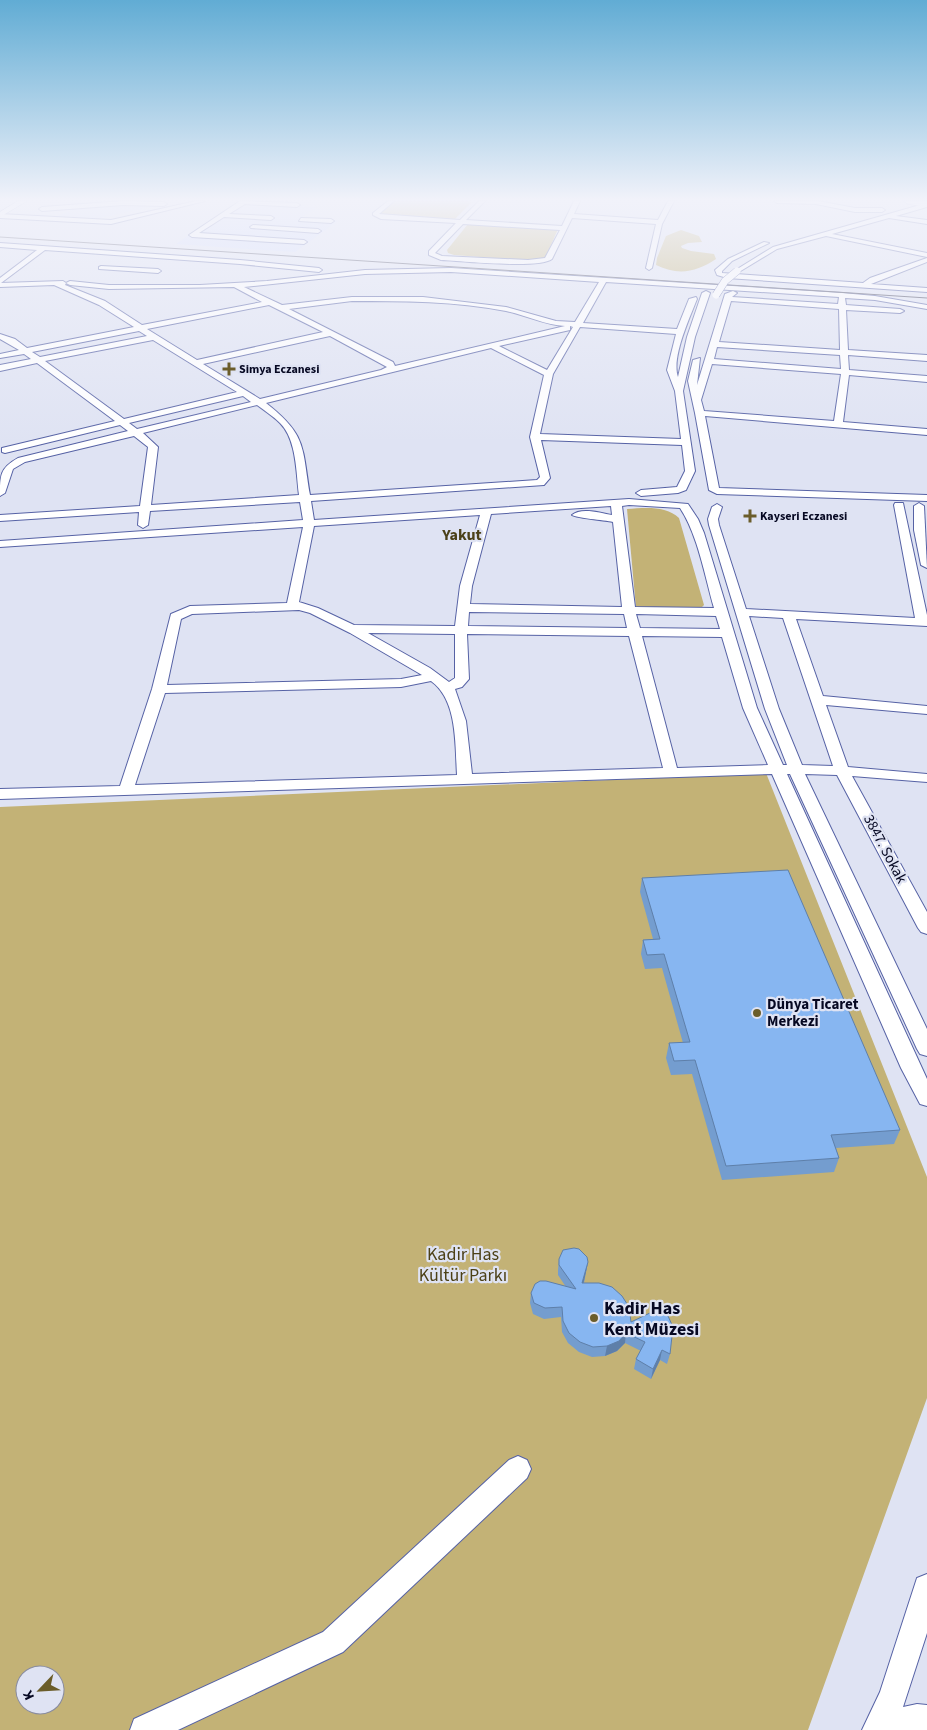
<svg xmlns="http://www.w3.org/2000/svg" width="927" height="1730" font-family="'Source Sans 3',sans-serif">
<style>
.built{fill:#d3dcfd}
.green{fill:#c3b276;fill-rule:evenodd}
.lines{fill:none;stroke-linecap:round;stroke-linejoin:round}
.minor-casing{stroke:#5662a5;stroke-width:2}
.major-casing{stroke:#5662a5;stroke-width:1}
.highway-casing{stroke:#5662a5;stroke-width:1}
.minor{fill:#fff;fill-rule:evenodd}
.major{fill:#fff;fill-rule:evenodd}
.highway{fill:#fff;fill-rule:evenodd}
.rail{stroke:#40425a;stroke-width:1}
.minor-bridge-casing{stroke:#5662a5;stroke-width:8;stroke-linecap:butt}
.minor-bridge{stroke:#fff;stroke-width:7}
.wall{fill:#749dcf}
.shaded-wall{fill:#5e7fa9}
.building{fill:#87b6f1;stroke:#5e7fa9}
.poi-dot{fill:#6b5d2a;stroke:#dfe3f3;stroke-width:2}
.labels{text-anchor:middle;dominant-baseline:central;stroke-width:4.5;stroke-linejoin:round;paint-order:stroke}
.far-poi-label{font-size:12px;font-weight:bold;fill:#060822;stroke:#dfe3f3;text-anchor:start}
.street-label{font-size:15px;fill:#060822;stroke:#dfe3f3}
.poi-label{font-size:15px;font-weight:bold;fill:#060822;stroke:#dfe3f3;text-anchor:start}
.far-district-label{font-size:16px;font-weight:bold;fill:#4c4119;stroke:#dfe3f3}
.near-park-label{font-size:18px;fill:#4c4016;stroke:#dfe3f3}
.near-poi-label{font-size:18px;font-weight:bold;fill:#060822;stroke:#dfe3f3;text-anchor:start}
</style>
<rect width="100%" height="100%" fill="#dfe3f3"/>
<g class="built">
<path d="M248,201h33l-3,2 39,4 -16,11 37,3 -43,31 -119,-8 44,-30z"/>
<path d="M128,204l22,3 -64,14 -35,-2 25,-11z"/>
</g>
<g class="green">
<path d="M394,201h74l4,1 -18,18 -72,-5 -1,-2z"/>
<path d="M468,224l90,5 -13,30 -12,2 -79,-6 -6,-2 -1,-3z"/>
<path d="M681,230l18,6 3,6 -14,1 -7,3 1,2 9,3 23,3 2,5c-19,13 -38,17 -60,6l1,-7 9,-22z"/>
<path d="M627,509c17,-1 38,-4 52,9l25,87 -4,4 -64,-1z"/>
<path d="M766,773l161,404v221l-119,332h-808v-923zM25,1675h30v30h-30z"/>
</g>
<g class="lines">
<defs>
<g id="minor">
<path d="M123,201l41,1 3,2 -3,2 -41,-1 -81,6 -3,-2 3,-2z"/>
<path d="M196,201h9l-94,23 -111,-6v-4l111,6z"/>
<path d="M240,201l57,2 3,2 -3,2 -52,-3 -16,10 42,2 3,2 -3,2 -47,-3 -25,16 105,7 3,2 -3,2 -112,-7 -3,-2z"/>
<path d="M388,201h6l-15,13 81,6 19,-19h6l-19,19 96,6 12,-25h6l-6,13 84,6 10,-19h6l-12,23 -10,44 -3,2 -3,-2 10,-44 -84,-6 -20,41c-12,10 -91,2 -111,1l-12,-5v-4l27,-28 -75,-4 -8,-4v-2zM463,224l97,6 -15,28 -17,2 -86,-4 -7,-3z"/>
<path d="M774,201h44l37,7h27l3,2 -3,2h-27l-39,-8 -39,-1z"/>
<path d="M927,203v4l-31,9 31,4v4l-38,-6 -57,16 95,19v4l-101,-21 -49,13 -38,23 -5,-1 39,-24z"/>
<path d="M301,218l30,1 3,2 -3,2 -32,-2z"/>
<path d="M253,225l65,4 3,2 -3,2 -67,-5 -1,-1z"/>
<path d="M764,242l5,1 -37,18 -10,10v2l141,10 7,-5 57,-20v4l-56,22 56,4v4l-200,-14 -10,-3 -2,-5 13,-11z"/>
<path d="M0,243l240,17 79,8 3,2 -3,2 -79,-8 -195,-14 -44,33 62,-2 3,2 4,-2 39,4h91l67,-4 98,-11 86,-2 391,25 33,3 52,9v4l-52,-9 -30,-2 1,7 54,4 4,2 -4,2 -54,-3 2,40 79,5v6l-79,-6 1,15 78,6v6l-78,-7 -6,47 84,7v6l-222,-19 14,72 208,7v6l-210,-7 -8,-4 -14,-77 -7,-32 5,-21 7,-2 -3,27 28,-91 8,-3 4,2 -5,4 106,7 1,-7 -233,-15 -23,41 94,6 12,-30 7,-2 1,2c-7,18 -26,59 -19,78l9,-40 15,-44 4,-2 4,2 -15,44 -12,54 12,80 -9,19 -8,3 -37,3 -5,-3 5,-3 36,-3 8,-16 -3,-26 -141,-5 9,38 -6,7 -233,16 3,19 315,-21 59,5 10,15 6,14 53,175 26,57h4l-22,-56 -56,-184 -1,-6 4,-12 5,-3 5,3 -4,12 1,6 27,84 169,9 -21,-113 1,-2h8l24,112v11l-131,-7 27,77 104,10v8l-101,-9 22,62 79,7v8l-75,-6 75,136v22l-6,-2 -3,-4 -81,-153 -32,-1 122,255v27l-7,-2 -3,-5 -127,-275h-3l140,305v27l-7,-2 -19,-36 -129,-294 -772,25v-10l120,-3 32,-97 19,-75 19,-8 97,-3 16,-76 -303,20v-6l303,-21 -3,-18 -150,9 -2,14 -5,3 -5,-3 1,-13 -139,9v-6l140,-9 8,-59 -14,-11 -109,26 -12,7 -8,24 -5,3c0,-21 0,-28 18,-38l110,-27 -8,-6 -115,28 -3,-1v-4l113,-27 -78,-58 -37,8v-6l31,-6 -7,-5 -24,4v-4l19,-4 -19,-11v-5l15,5 12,9 107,-21 -35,-22 -45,-20 -54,2v-9l37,-28 -37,-3zM451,272l148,10 -24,40 -19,-1 -50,-14 -83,-10h-71l-70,8 -38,-18 121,-13zM66,283l4,2 39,4 125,-2 28,15 -120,23 -37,-24 -40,-16zM352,301c51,0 103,0 154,10 20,4 39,14 59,15l-170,40 -2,-4 -104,-53zM731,301l108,8 1,41 -121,-8zM269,305l54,27 -126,28 -50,-31zM570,326l3,1 -26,43 -48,-24 71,-16zM580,327l96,7 -9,36 8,21 6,48 -141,-5 13,-60zM139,331l8,5 -107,21 -8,-5zM330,336l57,31 -6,3 -121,29 -57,-35zM153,340l84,52 -113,27 -79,-58zM717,347l123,8 1,14 -127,-10zM491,348l53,27 -14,62 10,40 -3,3 -227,15c-8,-48 -3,-60 -44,-92zM712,364l129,10 -7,47 -130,-10 -3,-11zM243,396l8,6 -114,27 -8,-6zM257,405c8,6 16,11 23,18 17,17 16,50 19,72l-148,10 7,-58 -15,-14zM629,505l51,3c18,27 25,69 34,100l-79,-1 -13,-101zM611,506l1,9c-11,-2 -31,-8 -40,0 4,3 32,5 41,7l9,85 -152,-3 2,-18 19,-72zM480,515l-20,71 -5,40 -101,-1 -36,-17 -19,-6 15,-76zM299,610l11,3 40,20 72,42 -21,4 -234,6 14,-66 11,-5zM469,612l155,2 3,14 -159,-2zM636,614l80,2 4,13 -80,-1zM749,616l34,2 50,148 -31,-1 -23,-56zM368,633l87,1v44l-6,4 -19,-14zM467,634l162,2 34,132 -191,6 -6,-53 -11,-32 7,-2 7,-8zM642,636l80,1 21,71 25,57 -91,3zM431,681c27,19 24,65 26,94l-322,10 30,-92 236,-6z"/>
<path d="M101,266l57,3 3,2 -3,2 -59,-4v-2z"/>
<path d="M919,503l5,3 3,62 -6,-3 -7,-35v-24z"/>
<path d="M518,1456l9,4 4,9 -4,9 -184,174 -165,78h-48l4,-11 189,-87 186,-172z"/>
<path d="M927,1574v59l-24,74 14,-3 10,1v25h-65l18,-38 37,-114z"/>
</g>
<path id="major" d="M18,201h9l-27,16v-5z"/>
<path id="highway" d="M904,201h23v6l-19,-3z"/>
</defs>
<use href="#minor" class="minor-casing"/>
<use href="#major" class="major-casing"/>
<use href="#highway" class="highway-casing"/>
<use href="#minor" class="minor"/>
<use href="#major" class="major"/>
<use href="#highway" class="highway"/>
<path class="rail" d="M0,237l927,61"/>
<defs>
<path id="minor-bridge" d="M716,295l9,-14 12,-10"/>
</defs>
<use href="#minor-bridge" class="minor-bridge-casing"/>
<use href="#minor-bridge" class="minor-bridge"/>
</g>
<g class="wall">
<path d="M642,878l258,252 -6,14 -58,4 3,10 -5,14 -112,8 -30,-106 -21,1 -5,-17 3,-15h14l-21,-75 -17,1 -4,-15 2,-14 10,-1 -13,-47z"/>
<path d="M559,1259l29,3 -2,10 -2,11 86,71 -3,10 -7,-4 -9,19 -17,-10 2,-10 5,-8 -16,-8 -8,8 -12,5 -13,1 -13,-5 -11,-9 -6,-11 -1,-15 -17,2 -11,-5 -3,-11 1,-10 35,-6 -8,-12v-5z"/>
</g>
<g class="shaded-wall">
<path d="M588,1262l-2,10 -5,22 1,-11z"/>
<path d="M626,1333l-1,10 -8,8 -12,5 2,-10z"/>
<path d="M662,1350l-2,10 -9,19 2,-10z"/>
</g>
<g class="building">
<path d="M788,870l112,260 -69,5 8,23 -113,8 -31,-106 -21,1 -5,-18 21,-1 -26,-88 -17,1 -4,-15 17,-1 -18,-61z"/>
<path d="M574,1248l5,1 8,8 1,5 -6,21h17l13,4 10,9 7,11 2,15 21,-10 11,1 5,3 5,11 -3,27 -8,-4 -9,19 -17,-10 9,-17 -19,-9 -7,8 -12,5 -14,1 -13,-5 -11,-9 -6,-12 -1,-14 -17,1 -11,-5 -3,-10 4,-9 5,-3h6l30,8 -17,-24v-6l4,-9z"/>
</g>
<linearGradient id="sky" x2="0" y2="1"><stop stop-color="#61acd4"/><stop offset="0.45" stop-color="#f1f2fa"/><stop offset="1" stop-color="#f1f2fa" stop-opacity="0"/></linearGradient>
<rect width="927" height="443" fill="url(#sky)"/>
<g class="poi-dot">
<path d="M226.5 361.5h5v5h5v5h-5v5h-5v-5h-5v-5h5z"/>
<path d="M747.5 508.5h5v5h5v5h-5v5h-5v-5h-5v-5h5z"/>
<circle cx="757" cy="1013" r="5"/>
<circle cx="594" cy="1318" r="5"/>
</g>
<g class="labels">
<g class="far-poi-label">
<text x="239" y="369">Simya Eczanesi</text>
<text x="760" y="516">Kayseri Eczanesi</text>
</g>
<g class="street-label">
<text transform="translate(885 849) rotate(62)">3847. Sokak</text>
</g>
<g class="poi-label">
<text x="767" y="1004">Dünya Ticaret<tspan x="767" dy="17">Merkezi</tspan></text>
</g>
<g class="far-district-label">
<text x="462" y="535">Yakut</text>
</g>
<g class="near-park-label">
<text x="463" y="1254">Kadir Has<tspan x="463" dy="21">Kültür Parkı</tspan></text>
</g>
<g class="near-poi-label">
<text x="604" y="1308">Kadir Has<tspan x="604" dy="21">Kent Müzesi</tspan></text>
</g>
</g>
<g transform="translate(40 1690) rotate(245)"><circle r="24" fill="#dfe3f3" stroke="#888b9f"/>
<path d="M0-4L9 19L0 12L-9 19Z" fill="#6b5d2a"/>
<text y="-8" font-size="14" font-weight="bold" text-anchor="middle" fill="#060822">K</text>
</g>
</svg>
